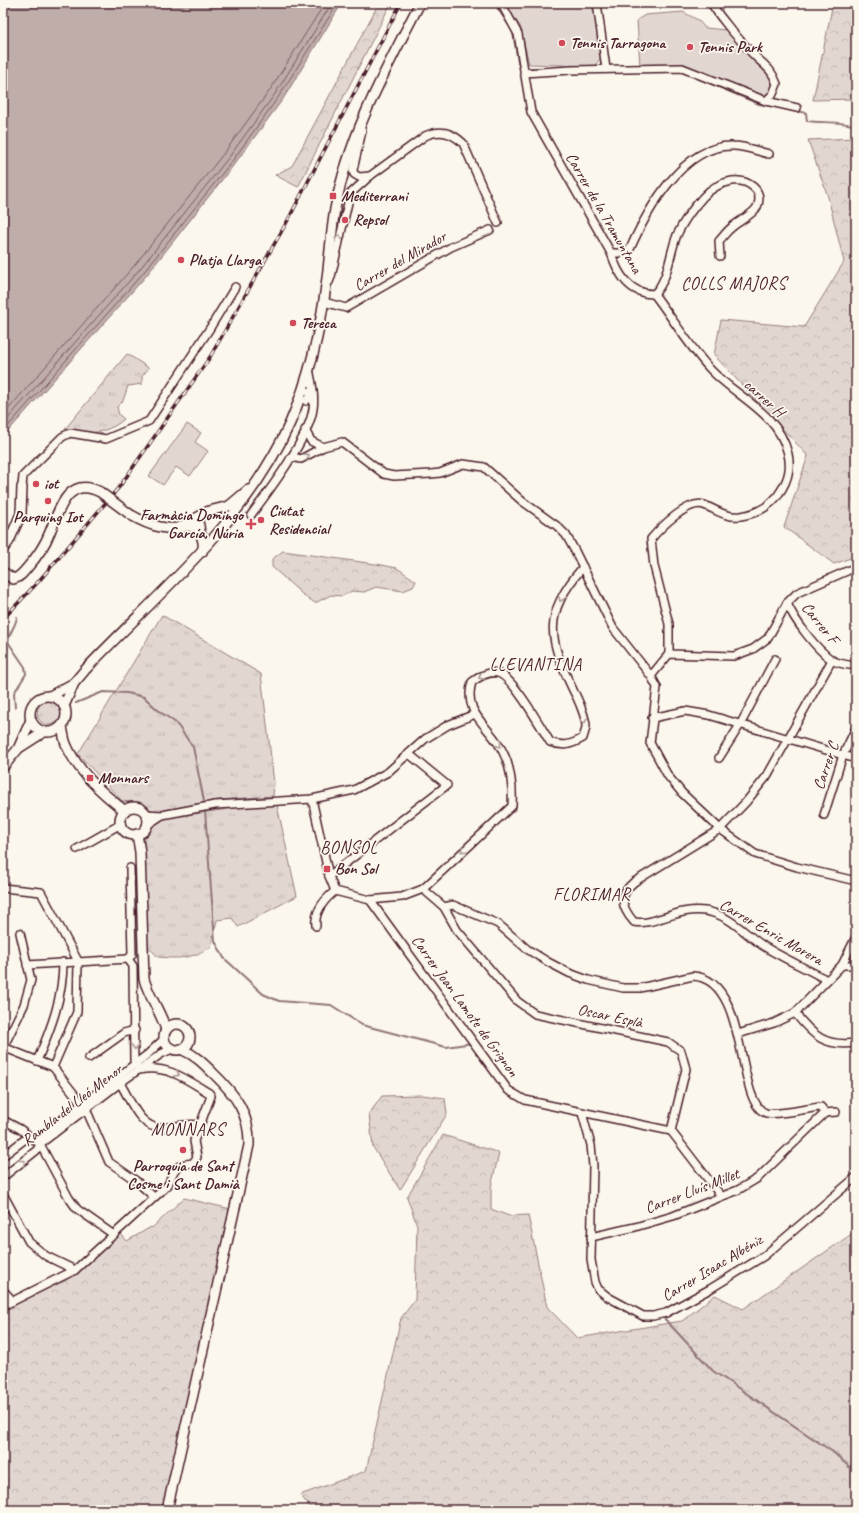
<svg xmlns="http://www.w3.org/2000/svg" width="859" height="1513" font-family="Caveat,sans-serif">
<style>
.grass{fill:url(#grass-tufts);stroke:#967b7e}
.forest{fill:url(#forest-crowns);stroke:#967b7e}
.pitch{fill:#e2d7d0;stroke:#967b7e}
.water{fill:#bfadaa;stroke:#907477}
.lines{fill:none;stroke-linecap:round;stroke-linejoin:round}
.shore{stroke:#79585e;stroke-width:1}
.stream{stroke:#907477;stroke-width:2}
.street-casing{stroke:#4a1f2b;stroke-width:10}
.secondary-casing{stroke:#4a1f2b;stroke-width:12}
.street{stroke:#fbf7ec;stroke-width:7}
.secondary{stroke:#fbf7ec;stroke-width:9}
.rail-casing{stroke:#4a1f2b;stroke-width:3.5}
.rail{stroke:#fbf7ec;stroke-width:2;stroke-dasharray:6;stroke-linecap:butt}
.secondary-bridge-casing{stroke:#4a1f2b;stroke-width:12;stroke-linecap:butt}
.secondary-bridge{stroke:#fbf7ec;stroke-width:9}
.oneway{stroke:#ab9695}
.poi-dot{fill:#d1495b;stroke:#fbf7ec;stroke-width:1.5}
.labels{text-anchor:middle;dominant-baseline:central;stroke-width:3.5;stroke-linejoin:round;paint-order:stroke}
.poi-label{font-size:16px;font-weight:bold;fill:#4a1f2b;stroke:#fbf7ec;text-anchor:start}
.street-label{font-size:16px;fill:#4a1f2b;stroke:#fbf7ec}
.neighbourhood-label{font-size:17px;letter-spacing:1px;fill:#4a1f2b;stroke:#fbf7ec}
</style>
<defs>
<pattern id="grass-tufts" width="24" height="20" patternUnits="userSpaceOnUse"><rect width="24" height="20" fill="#e2d7d0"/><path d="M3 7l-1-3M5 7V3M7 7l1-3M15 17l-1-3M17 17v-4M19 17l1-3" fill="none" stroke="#c3b8b3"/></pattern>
<pattern id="forest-crowns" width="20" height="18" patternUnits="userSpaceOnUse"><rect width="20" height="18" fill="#e2d7d0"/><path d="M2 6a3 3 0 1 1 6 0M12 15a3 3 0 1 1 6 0" fill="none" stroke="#c3b8b3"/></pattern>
</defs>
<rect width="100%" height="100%" fill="#fbf7ec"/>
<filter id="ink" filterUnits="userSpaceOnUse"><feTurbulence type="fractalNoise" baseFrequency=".025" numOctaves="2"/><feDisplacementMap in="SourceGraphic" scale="8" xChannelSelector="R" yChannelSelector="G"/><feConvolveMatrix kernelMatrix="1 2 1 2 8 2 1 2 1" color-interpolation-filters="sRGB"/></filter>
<g filter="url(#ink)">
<g class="grass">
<path d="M127,354l22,14 -7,8v8l-14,2 -5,15 -6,6 2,8 5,4c-10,10 -29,16 -43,13 -5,-2 -10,-4 -16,-3z"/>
<path d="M162,615l99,59 13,109 -1,13 -55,4 -54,10 -12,1 -14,-8 -16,-2 -44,-47z"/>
<circle cx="49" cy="713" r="12"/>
<path d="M263,804l14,1 20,91 -59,31 -6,-9 -15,2 -6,27c-21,12 -30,12 -53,10l-14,-15v-102l8,-13 14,-9z"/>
</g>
<g class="forest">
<path d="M379,3h12l-93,184 -23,-12 17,-9z"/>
<path d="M833,3h23v96l-43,1z"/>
<path d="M856,138v418l-22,8 -50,-37 24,-71 -94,-101 7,-35 83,7 40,-65 -16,-65 -20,-57z"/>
<path d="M283,551l99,14 15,3 19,13 -3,6 -10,4 -27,-4 -12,5 -12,-1 -10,5 -11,-1 -16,8 -13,-9 -30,-27v-8z"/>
<path d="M422,1095l23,3 2,16 -47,76 -27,-43 -4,-33 13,-18z"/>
<path d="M443,1135l56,18 -8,34v22l18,7 19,-1 19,92 30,31 105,-17 33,-26 28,14 113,-78v279h-543l-13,-15 66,-24 35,-153 14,-18 2,-75 -10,-28z"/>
<path d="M184,1198l51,12 -68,300h-164v-202l63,-28 54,-47 7,8 24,-14 1,1z"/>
</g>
<g class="pitch">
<path d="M503,3h91l8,54 -8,9 -65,-2 -9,-38z"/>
<path d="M683,12l15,8 7,8 21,2c14,14 30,28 42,43 7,10 5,23 -8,22l-76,-31 -44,2 -3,-46 8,-5z"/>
<path d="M187,424l14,9 -6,9 13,9 -18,25 -14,-9 -13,18 -14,-9z"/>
</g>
<path class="water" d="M3,3h339l-59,96 -47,63 -90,114 -143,161z"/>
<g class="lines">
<g class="shore">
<path d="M3,415l131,-149 90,-113 46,-63 55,-87"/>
<path d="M3,424l136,-154 90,-113 46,-63 57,-91"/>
<path d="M3,432l140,-159 90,-113 46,-64 59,-93"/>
</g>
<g class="stream">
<path d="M494,3l14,21"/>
<path d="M513,33l6,34 23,2"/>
<path d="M666,72h17l76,32 24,4"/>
<path d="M797,111l9,2 1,8c16,2 34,0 49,5"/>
<path d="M3,602l3,3"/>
<path d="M76,703l27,-11 24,1 17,4 15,14 17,12 17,24 11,54"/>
<path d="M15,708l-1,-15 12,-19 -1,-7 -17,-25c1,-10 8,-16 9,-25"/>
<path d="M205,811l10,130 9,17 39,36 16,7 52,4 31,20 84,22 27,-4"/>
<path d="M662,1316l51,55 120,81 23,21"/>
<path d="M849,1467l7,-2"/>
</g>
<defs>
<g id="street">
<path d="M501,3l17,31 13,78 80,141c7,21 18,41 43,41 15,-15 15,-39 23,-59 6,-13 16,-27 26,-38 7,-8 18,-14 29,-16 15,-2 33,9 25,26 -3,7 -20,15 -26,21 -5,4 -8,9 -12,13l1,15"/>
<path d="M597,3l9,66"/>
<path d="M711,3c12,19 26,34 41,50 12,13 19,14 25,31l-4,10 -7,7"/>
<path d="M524,73l47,-3 111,-2 84,33 31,7"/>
<path d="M362,131l-9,39 1,4 5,3 11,-1"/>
<path d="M611,253h10l9,-4c17,-38 53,-105 103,-103 12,0 24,5 36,8"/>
<path d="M329,282l2,-5 19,-83 20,-18 55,-40c15,-7 26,-4 38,7l35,80"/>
<path d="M654,294c19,25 35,52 56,75 27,29 68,43 78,85 3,13 1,23 -6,35 -9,16 -22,24 -41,27 -15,2 -24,-6 -37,-11 -15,-6 -44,23 -53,34l3,27 15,58v30"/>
<path d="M324,302l22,6 105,-61 39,-17"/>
<path d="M301,393l6,-2 6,3 -7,7"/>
<path d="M305,430l6,11 12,6"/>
<path d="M291,457l10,2 22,-12 19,-5 42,32 10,2 37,-2 9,-1 23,-9 21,3 38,34 35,25 9,9 9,16 38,77 38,48 6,11 -7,56 18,33 14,17 38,36 35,25 42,13 59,14"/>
<path d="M22,487l1,-11 39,-39 8,-4 36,6 43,-18 61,-93 25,-41"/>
<path d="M251,515c18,-24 58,-77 62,-106 2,-13 -1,-26 -4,-40"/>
<path d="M787,603c7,17 29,46 45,57 6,4 17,5 24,6"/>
<path d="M651,676l18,-22 65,2 19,-7 15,-11 19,-35 10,-10 59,-26"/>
<path d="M652,718l33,-7 24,4 147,44"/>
<path d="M719,758l21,-33 35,-66"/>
<path d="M312,799l17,77 6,15 35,9 32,-3 21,-8 89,-83c1,-17 -1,-39 -9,-54 -12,-26 -41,-37 -31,-70 7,-5 16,-11 26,-9 15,4 43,54 52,69 13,5 21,3 33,-4 1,-4 3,-8 3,-12 0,-8 -8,-27 -12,-34 -26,-53 -32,-77 9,-125"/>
<path d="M146,814l16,1 53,-10 97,-6 42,-9 34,-18 37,-33 23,-14 27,-11"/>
<path d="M824,815l19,-60 13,-27"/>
<path d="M147,825l15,-10"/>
<path d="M77,849l44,-25"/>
<path d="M329,876l118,-91 -38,-31"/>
<path d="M3,888l38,4 37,69 -1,51 -24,55"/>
<path d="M423,889l21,18 13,23 60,71 18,13 133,28 13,9 5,18 -15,62"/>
<path d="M370,900l138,190 17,10 146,31"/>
<path d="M444,907l9,-2 45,19 29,25 21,13 21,11 19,7 35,8h17l53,-12c57,3 42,128 73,137 10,3 42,-5 55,-6l4,6 11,-1"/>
<path d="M316,926c-2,-15 8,-26 19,-35"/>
<path d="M128,959l4,-4 -2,-87"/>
<path d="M27,965l101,-6"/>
<path d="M842,965h14"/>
<path d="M827,980c-21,-12 -45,-22 -65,-35 -18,-12 -34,-31 -57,-34 -27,-4 -51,15 -71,11 -13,-15 -16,-27 0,-40l86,-53 26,-27 21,-26 65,-116"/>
<path d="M795,1013c18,23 30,34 61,30"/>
<path d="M738,1034l36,-11 21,-10 47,-48 14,-28"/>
<path d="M3,1047l50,20 33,42 23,53 26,18 19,17"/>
<path d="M3,1048l21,-43 7,-25 -11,-47"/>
<path d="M89,1058l35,-25 11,-3"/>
<path d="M37,1061c14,-33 26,-63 26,-99"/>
<path d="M118,1080c11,15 20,49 44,48 13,-1 24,-5 37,-3"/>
<path d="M582,1113l9,32 2,21 -2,94 4,22 3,7 10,8 35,19h10l13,-3 44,-24 54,-33 92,-79"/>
<path d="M3,1120l17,9 20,15 29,54 8,11 37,26"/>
<path d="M671,1131l50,65"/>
<path d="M3,1156l21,-16 15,-3 109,-83 16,-15"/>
<path d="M3,1177l34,-27 3,-6 80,-61 41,-29 11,-5"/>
<path d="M3,1194l26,48 17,14 29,14"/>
<path d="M591,1237l44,-10 38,-11 65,-26 20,-12 67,-65"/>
<path d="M3,1290l10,11"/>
<path d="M3,1306l72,-36 93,-85c7,-17 6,-20 25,-22l4,-6 -3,-16 17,-45 -2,-3c-23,-14 -43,-29 -70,-23l-5,-9 -1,-95 -5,-7"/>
</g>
<g id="secondary">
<path d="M131,515c19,11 37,17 59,11l9,5"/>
<path d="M199,525c0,11 7,15 3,27"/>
<path d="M177,529l32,-18 20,-5 19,-16"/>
<path d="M3,549l6,-8 12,-27 1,-27"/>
<path d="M3,572l10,7c6,-1 10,-6 14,-11 9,-10 18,-23 23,-36 9,-22 18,-57 50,-40"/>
<circle cx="48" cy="714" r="18"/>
<path d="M50,696l24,-13"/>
<path d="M64,706l10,-23 11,-13c74,-78 160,-147 205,-247 20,-46 31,-96 37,-145 3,-23 4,-46 8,-69 14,-74 51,-140 85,-206"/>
<path d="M62,726c1,6 2,13 4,18 11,27 36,49 59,67"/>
<path d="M19,748l25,-16"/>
<path d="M3,767l15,-18 13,-29"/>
<circle cx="134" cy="821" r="14"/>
<path d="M137,834l3,18 4,127c5,18 17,33 22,51"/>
<circle cx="177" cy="1037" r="13"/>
<path d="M167,1510l82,-365c1,-31 -14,-51 -36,-72 -10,-10 -18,-18 -32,-24"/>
</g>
</defs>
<use href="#street" class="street-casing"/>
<use href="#secondary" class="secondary-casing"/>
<use href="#street" class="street"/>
<use href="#secondary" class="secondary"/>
<defs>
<path id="rail" d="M3,619l35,-37 82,-96 90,-129 78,-137 113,-217"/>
</defs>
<use href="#rail" class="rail-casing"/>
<use href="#rail" class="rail"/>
<defs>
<path id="secondary-bridge" d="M100,492l31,23"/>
</defs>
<use href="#secondary-bridge" class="secondary-bridge-casing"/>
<use href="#secondary-bridge" class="secondary-bridge"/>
</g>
<defs><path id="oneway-chevron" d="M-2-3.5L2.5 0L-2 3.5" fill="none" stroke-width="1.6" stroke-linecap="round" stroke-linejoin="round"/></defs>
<g class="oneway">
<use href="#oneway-chevron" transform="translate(339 237) rotate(-79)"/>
<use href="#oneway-chevron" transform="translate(307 456) rotate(-28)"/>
<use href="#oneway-chevron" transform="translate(561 599) rotate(111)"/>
<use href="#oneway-chevron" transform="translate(481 677) rotate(151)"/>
<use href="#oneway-chevron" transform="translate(584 721) rotate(79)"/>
<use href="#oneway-chevron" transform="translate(499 745) rotate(54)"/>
<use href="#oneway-chevron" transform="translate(463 850) rotate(138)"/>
<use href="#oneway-chevron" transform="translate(135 1047) rotate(91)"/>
<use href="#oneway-chevron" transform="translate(177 1074) rotate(26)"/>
<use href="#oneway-chevron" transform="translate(23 1162) rotate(-38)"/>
</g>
</g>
<g class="poi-dot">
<circle cx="562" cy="43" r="4"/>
<circle cx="690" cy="47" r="4"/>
<rect x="329" y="192" width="8" height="8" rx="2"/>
<circle cx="345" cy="220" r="4"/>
<circle cx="181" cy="260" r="4"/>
<circle cx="293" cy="323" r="4"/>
<circle cx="36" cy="484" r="4"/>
<circle cx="48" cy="501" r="4"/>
<circle cx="261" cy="520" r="4"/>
<path d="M249 518h4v4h4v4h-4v4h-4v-4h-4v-4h4z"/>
<rect x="86" y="774" width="8" height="8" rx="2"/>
<rect x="323" y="865" width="8" height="8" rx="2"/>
<circle cx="183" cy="1150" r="4"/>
</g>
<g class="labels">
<g class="poi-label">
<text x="570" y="43">Tennis Tarragona</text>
<text x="698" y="47">Tennis Park</text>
<text x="341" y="196">Mediterrani</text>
<text x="353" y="220">Repsol</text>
<text x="189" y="260">Platja Llarga</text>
<text x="301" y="323">Tereca</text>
<text x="44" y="484">iot</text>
<text x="269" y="511">Ciutat<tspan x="269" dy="18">Residencial</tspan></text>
<text x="243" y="515" text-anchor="end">Farmàcia Domingo<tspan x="243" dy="18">García, Núria</tspan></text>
<text x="48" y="517" text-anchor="middle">Parquing Iot</text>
<text x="98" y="778">Monnars</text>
<text x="335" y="869">Bon Sol</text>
<text x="183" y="1166" text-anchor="middle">Parroquia de Sant<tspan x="183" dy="18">Cosme i Sant Damià</tspan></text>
</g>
<g class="street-label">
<text transform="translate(604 213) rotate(60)">Carrer de la Tramuntana</text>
<text transform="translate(400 261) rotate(-30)">Carrer del Mirador</text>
<text transform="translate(764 398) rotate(42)">carrer H</text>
<text transform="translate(820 623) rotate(51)">Carrer F</text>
<text transform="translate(826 766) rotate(-71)">Carrer C</text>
<text transform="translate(771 932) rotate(30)">Carrer Enric Morera</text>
<text transform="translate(465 1006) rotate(54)">Carrer Joan Lamote de Grignon</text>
<text transform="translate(610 1016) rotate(12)">Oscar Esplà</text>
<text transform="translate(72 1105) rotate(-38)">Rambla del Lleó Menor</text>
<text transform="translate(692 1191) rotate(-21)">Carrer Lluís Millet</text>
<text transform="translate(712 1268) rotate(-31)">Carrer Isaac Albéniz</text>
</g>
<g class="neighbourhood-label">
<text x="734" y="283">COLLS MAJORS</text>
<text x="536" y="664">LLEVANTINA</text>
<text x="349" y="847">BONSOL</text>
<text x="592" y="894">FLORIMAR</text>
<text x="188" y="1129">MONNARS</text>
</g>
</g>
<rect width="859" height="1513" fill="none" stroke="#fbf7ec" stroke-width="16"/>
<rect x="8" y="8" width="843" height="1497" fill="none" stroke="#4a1f2b" stroke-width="1.5" filter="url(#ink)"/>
</svg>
